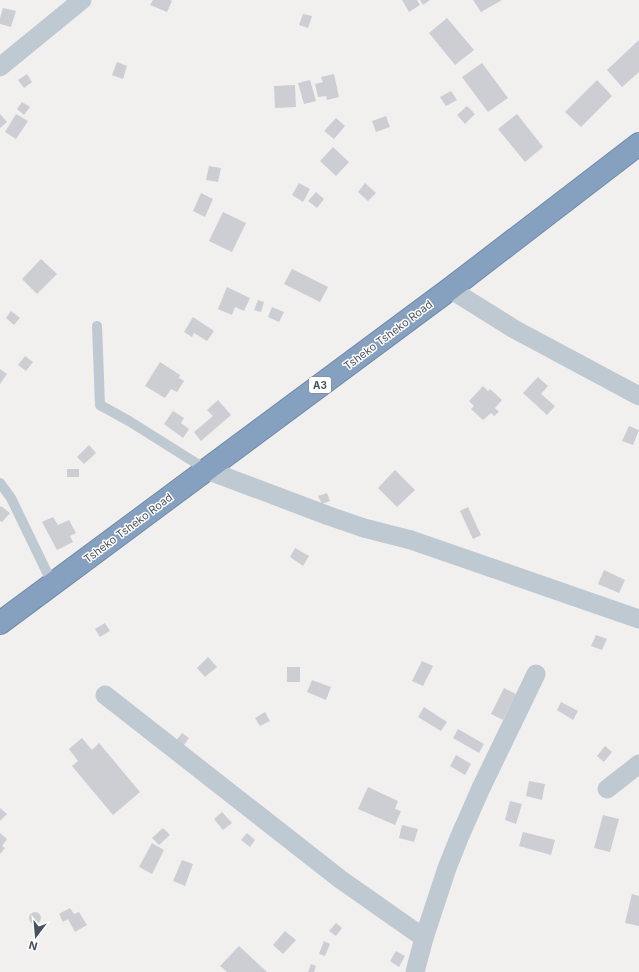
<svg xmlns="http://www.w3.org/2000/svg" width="639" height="972" font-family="Inter,sans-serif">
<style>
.building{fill:#ccced4}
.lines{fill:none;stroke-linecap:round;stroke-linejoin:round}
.highway-casing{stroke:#718cab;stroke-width:24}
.lane{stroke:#bfc9d1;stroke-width:10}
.street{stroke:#bfc9d1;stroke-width:19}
.highway{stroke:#86a1bf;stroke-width:22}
.labels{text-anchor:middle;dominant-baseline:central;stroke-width:3;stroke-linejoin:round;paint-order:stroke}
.shield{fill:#fff;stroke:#7e868e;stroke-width:1}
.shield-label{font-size:10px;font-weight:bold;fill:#47525d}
.street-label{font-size:11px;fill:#47525d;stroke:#fff}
</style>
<rect width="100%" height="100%" fill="#f2efef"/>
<g class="building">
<path d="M153,0h17l2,1 -5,11 -17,-7z"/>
<path d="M402,0h15l3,5 -11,7z"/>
<path d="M420,0h10l-7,5z"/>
<path d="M473,0h29l-21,12z"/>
<path d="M3,8l13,3 -5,16 -11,-3v-6z"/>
<path d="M303,14l9,2 -4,12 -9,-3z"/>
<path d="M447,18l27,32 -19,15 -26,-32z"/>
<path d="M639,40v32l-17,15 -15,-17z"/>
<path d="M117,62l10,4 -4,13 -11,-4z"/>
<path d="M482,63l26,35 -20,14 -26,-35z"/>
<path d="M27,74l5,8 -8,6 -6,-8z"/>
<path d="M334,74l5,23 -12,3 -1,-4 -8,1 -3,-13 8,-2 -2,-5z"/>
<path d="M310,80l6,21 -12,3 -6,-21z"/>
<path d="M597,80l15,16 -31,31 -16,-15z"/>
<path d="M295,85l1,22 -21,1 -1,-22z"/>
<path d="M451,91l6,9 -11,6 -6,-9z"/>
<path d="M22,102l8,5 -6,8 -7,-6z"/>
<path d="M467,106l8,8 -10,10 -8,-9z"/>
<path d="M0,114l7,8 -7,6z"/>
<path d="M16,114l12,7 -12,18 -11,-7z"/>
<path d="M517,114l26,33 -18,15 -27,-33z"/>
<path d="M386,116l4,11 -14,5 -4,-11z"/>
<path d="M336,118l9,8 -11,13 -10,-8z"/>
<path d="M333,147l16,15 -13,14 -16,-15z"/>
<path d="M209,166l12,2 -3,14 -12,-2z"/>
<path d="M299,183l11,6 -7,13 -11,-7z"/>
<path d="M365,183l11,10 -8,8 -10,-9z"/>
<path d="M316,192l8,7 -7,9 -9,-7z"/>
<path d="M201,193l12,6 -8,18 -12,-6z"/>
<path d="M223,212l23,11 -14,29 -23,-11z"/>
<path d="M41,259l16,15 -20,20 -15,-15z"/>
<path d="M292,269l36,18 -8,15 -36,-18z"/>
<path d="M227,287l23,11 -6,13 -9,-4 -3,8 -14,-6z"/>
<path d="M258,300l6,2 -3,10 -7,-2z"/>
<path d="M272,307l12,5 -5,10 -11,-5z"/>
<path d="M11,311l9,7 -6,7 -8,-7z"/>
<path d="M193,317l21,14 -7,10 -13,-8 -2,4 -8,-5z"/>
<path d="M25,356l8,6 -7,9 -8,-6z"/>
<path d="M160,362l20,13 -1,3 5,3 -7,11 -6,-3 -6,9 -20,-12z"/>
<path d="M0,369l7,5 -7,10z"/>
<path d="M538,377l10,9 -7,8 14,12 -8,9 -24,-22z"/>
<path d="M483,386l5,5 2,-2 12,11 -7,8 4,4 -5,4 -3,-3 -8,7 -12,-11 3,-3 -5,-5z"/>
<path d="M218,400l13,15 -30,26 -7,-9 19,-16 -6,-6z"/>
<path d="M173,411l11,7 -3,5 8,6 -6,9 -19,-14z"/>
<path d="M629,426l10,4 -6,15 -11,-4z"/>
<path d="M89,445l7,8 -12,11 -7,-7z"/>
<rect x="67" y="469" width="12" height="8"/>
<path d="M395,470l20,20 -18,17 -19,-19z"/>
<path d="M327,493l3,8 -8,3 -4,-8z"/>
<path d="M1,506l9,7 -8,9 -2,-1v-14z"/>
<path d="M468,507l13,28 -8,4 -13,-28z"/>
<path d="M53,517l5,8 11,-5 7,13 -6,3 3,6 -16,8 -15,-28z"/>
<path d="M295,548l14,8 -6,10 -13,-9z"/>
<path d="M604,570l21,10 -6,13 -21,-9z"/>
<path d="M105,623l5,8 -10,6 -5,-8z"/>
<path d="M596,635l11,4 -5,11 -11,-4z"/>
<path d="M208,657l9,10 -12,10 -8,-9z"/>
<path d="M422,661l11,5 -10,20 -11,-5z"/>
<rect x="287" y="667" width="13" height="15"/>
<path d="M312,680l19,7 -5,13 -19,-8z"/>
<path d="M504,688l12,6 -13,26 -12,-6z"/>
<path d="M561,702l17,9 -5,9 -16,-10z"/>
<path d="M424,707l23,15 -6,9 -23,-14z"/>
<path d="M265,712l5,9 -10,5 -5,-8z"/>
<path d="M458,729l26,15 -5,9 -26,-15z"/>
<path d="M182,733l7,5 -8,11 -7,-6z"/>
<path d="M82,738l10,12 7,-7 41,49 -27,23 -41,-49 6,-5 -9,-12z"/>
<path d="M605,746l7,6 -8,10 -7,-6z"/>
<path d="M456,755l15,9 -6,11 -15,-9z"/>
<path d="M529,781l16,3 -3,16 -16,-4z"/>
<path d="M368,787l30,14 -3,8 6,2 -6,14 -37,-16z"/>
<path d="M510,801l12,3 -6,20 -11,-4z"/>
<path d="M0,808l7,6 -7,7z"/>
<path d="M222,812l10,11 -9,7 -9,-11z"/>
<path d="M603,815l16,4 -9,33 -16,-4z"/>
<path d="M402,825l16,4 -4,13 -15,-4z"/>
<path d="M163,828l7,7 -11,10 -7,-7z"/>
<path d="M523,832l32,8 -4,15 -32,-9z"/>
<path d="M0,833l7,6 -5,7 3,2 -5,6z"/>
<path d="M247,833l8,7 -5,7 -9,-7z"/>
<path d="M152,843l12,7 -12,24 -13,-7z"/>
<path d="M182,860l11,4 -8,22 -12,-5z"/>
<path d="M632,894l7,2v30l-14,-3z"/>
<path d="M70,908l4,6 5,-2 8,13 -12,7 -7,-13 -5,3 -4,-8z"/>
<circle cx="35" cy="918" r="6"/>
<path d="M336,923l6,5 -6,8 -7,-5z"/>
<path d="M285,931l11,9 -13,14 -10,-9z"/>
<path d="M324,941l6,3 -5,12 -6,-2z"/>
<path d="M239,946l28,26h-40l-7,-6z"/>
<path d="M396,951l9,5 -6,11 -9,-6z"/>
<path d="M311,964l5,2 -2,6h-6z"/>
</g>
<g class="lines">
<defs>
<path id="highway" d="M0,623l450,-334 189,-145"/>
</defs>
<use href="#highway" class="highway-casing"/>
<g class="lane">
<path d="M97,326l3,79 29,16 78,49"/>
<path d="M0,483l11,15 42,87"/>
</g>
<g class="street">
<path d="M0,67l82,-67"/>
<path d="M450,289l64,40 125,67"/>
<path d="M207,470l122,46 35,12 47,12 228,79"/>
<path d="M105,695l235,184 84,59 -9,34"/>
<path d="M607,789l32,-25"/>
<path d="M424,938l23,-70 12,-30 22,-50 55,-114"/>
</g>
<use href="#highway" class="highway"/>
</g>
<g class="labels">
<rect class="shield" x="309" y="377" width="22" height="16" rx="3"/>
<g class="shield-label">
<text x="320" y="385">A3</text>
</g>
<g class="street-label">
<text transform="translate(388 335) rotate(-37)">Tsheko Tsheko Road</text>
<text transform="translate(128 528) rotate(-37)">Tsheko Tsheko Road</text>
</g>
</g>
<g transform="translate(36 936) rotate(196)" stroke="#ffffff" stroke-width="3" paint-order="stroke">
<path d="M0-3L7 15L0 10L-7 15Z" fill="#47525d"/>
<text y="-6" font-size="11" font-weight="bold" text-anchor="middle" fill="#47525d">N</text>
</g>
</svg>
